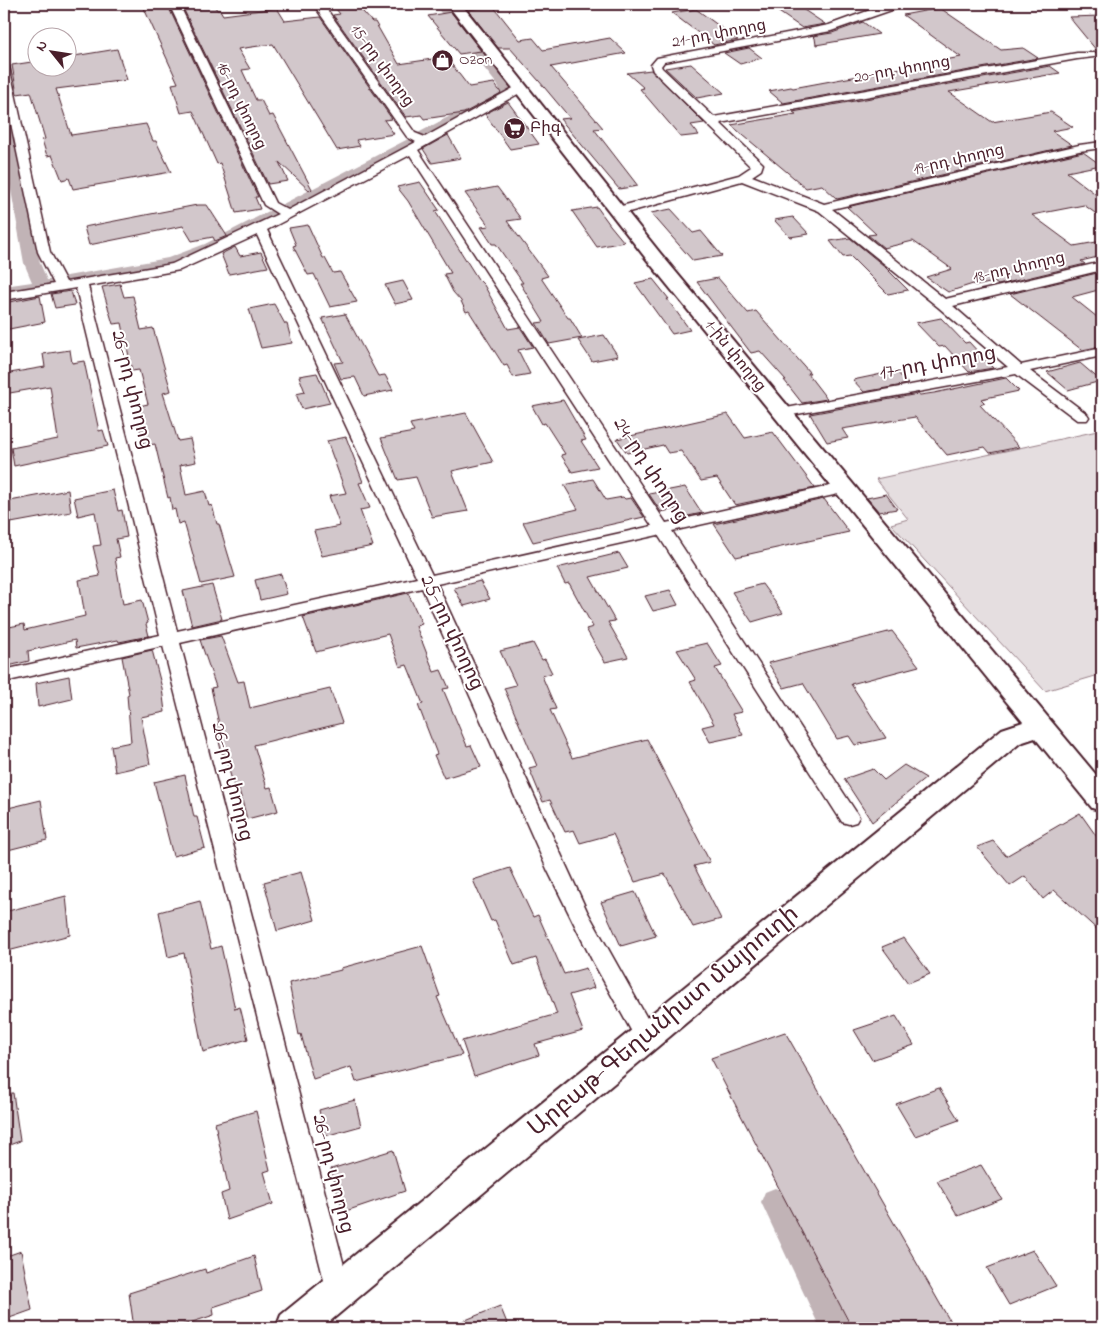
<svg xmlns="http://www.w3.org/2000/svg" width="1106" height="1332" font-family="'Indie Flower','Noto Sans Armenian',sans-serif">
<style>
.green{fill:#e5dee0;stroke:#987e86}
.lines{fill:none;stroke-linecap:round;stroke-linejoin:round}
.canal{fill:#c1b3b6;fill-rule:evenodd}
.building{fill:#d2c7cb;stroke:#4a1f2b}
.street-casing{stroke:#4a1f2b;stroke-width:3}
.secondary-casing{stroke:#4a1f2b;stroke-width:4}
.street{fill:#fff;fill-rule:evenodd}
.secondary{fill:#fff;fill-rule:evenodd}
.labels{text-anchor:middle;dominant-baseline:central;stroke-width:4;stroke-linejoin:round;paint-order:stroke}
.far-street-label{font-size:16px;fill:#4a1f2b;stroke:#fff}
.far-poi-label{font-size:16px;fill:#4a1f2b;stroke:#fff;text-anchor:start}
.street-label{font-size:20px;fill:#4a1f2b;stroke:#fff}
.near-street-label{font-size:24px;fill:#4a1f2b;stroke:#fff}
</style>
<rect width="100%" height="100%" fill="#fff"/>
<filter id="ink" filterUnits="userSpaceOnUse"><feTurbulence type="fractalNoise" baseFrequency=".02" numOctaves="2"/><feDisplacementMap in="SourceGraphic" scale="10" xChannelSelector="R" yChannelSelector="G"/><feConvolveMatrix kernelMatrix="1 2 1 2 8 2 1 2 1" color-interpolation-filters="sRGB"/></filter>
<g filter="url(#ink)">
<path class="green" d="M1102,430v244l-57,17 -154,-167 17,-5 -32,-40z"/>
<g class="lines">
<g class="canal">
<path d="M434,4h12l65,80 2,8 -2,3 -83,44 -7,1 -1,4 -129,67 -9,1 -1,4 -66,34 -38,15 -173,31v-10l28,-4 -8,-19 -20,-112v-39l5,1 2,3 29,147 7,17h13l7,-4 101,-18 37,-14 66,-34 9,-1 1,-4 129,-67 7,-1 1,-4 81,-43v-3z"/>
<path d="M775,1188l10,4 66,136h-31l-59,-126 4,-10z"/>
</g>
</g>
<g class="building">
<path d="M142,4h25l91,193h-3l5,12 -24,4 -16,-50 -3,1 -24,-53 -12,2 -9,-29 6,-1z"/>
<path d="M181,4h20l1,2 12,-1 3,5h3l3,5 54,-7 8,13 35,-4 72,102 -8,1 10,14 -38,6 4,6 -23,4 -64,-106 -35,5 12,20 -8,1 14,30h5l8,16 4,-1 39,74 -2,2 -31,-29 9,19 -20,3z"/>
<path d="M332,4h24l16,18h3l24,42 47,-7 23,30 25,-4 7,10 -37,20 -40,6 -3,-4 -15,2 -73,-102 7,-1z"/>
<path d="M767,4h28l30,20 -23,4z"/>
<path d="M493,6l27,34 13,-2 10,12 67,-12 16,15 -75,14 52,61 -9,1 44,57 -19,3 -59,-70 10,-1 -31,-37 -29,-33h-12l-30,-38z"/>
<path d="M940,8l61,42 22,-2 15,10 -255,45 -14,-12 22,-4 2,1 168,-31 -58,-42z"/>
<path d="M696,9l42,31 -24,5 -42,-32z"/>
<path d="M451,12l30,39 -22,3 -31,-38z"/>
<path d="M1102,16v35h-5l-28,-34z"/>
<path d="M863,22l16,12 -63,11 -1,-7 -2,-2 19,-3z"/>
<path d="M749,48l13,10 -22,6 -16,-11z"/>
<path d="M117,49l10,31 -71,9 15,46 75,-11 7,17h3l15,31 -98,17 -4,-11 -7,2 -10,-25 -5,1 -5,-16 3,-1 -14,-47 -14,2 -5,-29 26,-4v7h30v-11z"/>
<path d="M691,64l33,29 -27,5 -32,-30z"/>
<path d="M1050,66l10,7 -111,19 43,30 59,-10 22,15 -21,4 20,14 -235,54 -15,-14 -16,3 -75,-63 65,-11 -3,-2z"/>
<path d="M651,70l53,53 -13,2 8,10 -18,2 -41,-48 4,-1 -17,-15z"/>
<path d="M508,102l20,27 11,15 -29,5 -25,-35z"/>
<path d="M448,135l13,23 -29,5 -9,-14z"/>
<path d="M1083,152l18,13 -34,7 35,27v19l-18,-13 -52,10 42,31 28,-5v15l-21,5 4,3 -87,21 -4,-3 -18,4 -3,-2 -25,8 -22,-15 26,-8 -39,-28 -29,7 -16,-13 8,-1 -29,-27z"/>
<path d="M420,182l19,28 -4,1 43,68 6,6 24,44 12,-2 13,20 -15,3 12,24 -17,3 -6,-12 -3,1 -35,-55 -3,1 -5,-11 -8,-9 -9,-18 7,-1 -43,-72 -11,-14z"/>
<path d="M497,187l24,32 -14,2 41,55 -7,2 27,40h2l12,20 -33,6 -13,-21 8,-1 -24,-39h3l-27,-39h-4l-11,-17 8,-1 -24,-33z"/>
<path d="M197,205h10l20,31 -12,5 -2,-4 -21,4 -9,-15 -94,19 -5,-18z"/>
<path d="M597,207l13,18 14,17 -27,5 -25,-36z"/>
<path d="M671,209l22,24 8,-2 21,25 -29,5 -42,-48z"/>
<path d="M793,217l16,17 -19,3 -16,-17z"/>
<path d="M308,225l15,33h2l8,15 7,-1 17,30 -27,5 -16,-33 -6,1 -15,-29 3,-1 -7,-17z"/>
<path d="M850,238l33,27 25,25 -20,4 -38,-38 -7,1 -13,-16z"/>
<path d="M235,247l5,9 21,-4 7,15 -39,7 -8,-20z"/>
<path d="M1097,273l5,4v12l-30,8 30,24v25l-20,4 -72,-56z"/>
<path d="M718,278l30,35 8,-2 54,62h-3l20,26 -25,4 -18,-23h2l-26,-29 -9,2 -54,-71z"/>
<path d="M653,279l16,20h-2l23,31 -18,4 -37,-51z"/>
<path d="M403,281l10,19 -18,4 -10,-19z"/>
<path d="M120,284l4,13 9,-1 8,34 12,-2 18,63 -8,2 15,48 12,-2 6,23 -16,3 6,30 19,-4 4,15 3,-1 5,19h2l16,53 -34,7 -17,-62 -6,2 -3,-15 -3,1 -2,-13 -2,1 -13,-54 -11,2 -4,-17 6,-1 -7,-22 9,-2 -9,-34 -7,1 -10,-48 -9,1 -11,-37z"/>
<path d="M71,291l4,14 -20,3 -4,-14z"/>
<path d="M40,296l5,26 -41,8v-27z"/>
<path d="M274,304l11,20h2l5,19 -31,5 -12,-39z"/>
<path d="M345,314l33,62 7,-1 8,15 -29,6 -9,-19 -14,2 -7,-16 9,-1 -21,-44z"/>
<path d="M941,318l24,25 4,-1 24,26 -24,4 -24,-26 -6,1 -23,-24z"/>
<path d="M604,335l14,21 -26,5 -14,-21z"/>
<path d="M70,350l2,13 12,-2 15,70 4,-1 5,16 -94,20 -3,-18 47,-9 -8,-53 -46,8v-20l41,-7 -2,-13z"/>
<path d="M1080,363l21,18 -33,9 -21,-18z"/>
<path d="M896,371l12,13 -44,8 -11,-12z"/>
<path d="M317,373l13,30 -28,6 -6,-15 9,-2 -6,-16z"/>
<path d="M1006,378l13,13 -38,8 4,4 -5,2 39,42 -29,6 -5,-6 -38,8 -32,-38 -73,12 6,9 -21,4 -17,-28 108,-20 2,1 14,-2z"/>
<path d="M563,400l23,40 -5,1 17,26 -26,5 -11,-17 4,-1 -20,-31 -3,1 -10,-18z"/>
<path d="M466,413l27,49 -41,9 16,40 -36,6 -16,-40 -18,3 -17,-42 33,-6 -4,-8z"/>
<path d="M728,414l17,24 28,-6 42,56 -80,17 -18,-27 -16,3 -20,-30 -13,2 -5,-8 -36,8 -10,-14z"/>
<path d="M346,437l17,45 -4,1 11,25 -10,2 13,36 -51,10 -8,-25 26,-5 -11,-30 17,-3 -19,-52z"/>
<path d="M593,479l13,21 17,-3 2,2 6,-1 13,19 -111,25 -10,-20 55,-13 -14,-24z"/>
<path d="M685,487l17,26 -23,5 -3,-9 -15,3 -12,-18z"/>
<path d="M68,490l3,22 -60,11 -1,-22z"/>
<path d="M113,490l5,21 4,-1 5,27 -11,2 4,18 -5,1 8,46 19,-4 6,23 -2,1 3,12 -30,6 -1,-2 -42,8 -1,-8 -47,11 1,10 -25,6v-39l20,-4 1,6 60,-14 -6,-36 21,-4 -7,-30 8,-1 -6,-33 -17,4 -4,-18z"/>
<path d="M886,494l11,15 -18,3 -12,-14z"/>
<path d="M824,499l25,33 -113,25 -22,-33z"/>
<path d="M619,553l9,15 -38,9 25,44 -7,1 20,35 -23,5 -19,-33 7,-2 -24,-44 -4,1 -8,-16z"/>
<path d="M281,574l6,20 -27,6 -5,-20z"/>
<path d="M480,581l10,18 -26,7 -10,-18z"/>
<path d="M762,584l21,29 -31,9 -20,-30z"/>
<path d="M212,585l10,34 -30,7 -9,-35z"/>
<path d="M670,590l8,15 -25,6 -8,-15z"/>
<path d="M408,593l14,31 -6,2 18,46 7,-2 8,18 -6,1 24,57 4,-1 10,22 -37,11 -10,-23 3,-1 -19,-49 5,-1 -16,-39 -7,2 -12,-33 -72,18 -13,-35z"/>
<path d="M892,631l27,35 -68,18 35,54 -31,7 -6,-9 -12,3 -34,-56 -19,5 -16,-25z"/>
<path d="M221,636l17,46 6,-1 6,27 80,-19 12,34 -88,22 13,43 4,-1 7,24 -31,8 -9,-33 -4,1 -10,-34 -2,1 -7,-29 4,-1 -8,-36 5,-1 -16,-47z"/>
<path d="M533,643l9,17 3,-1 7,14 -10,3 14,33 -6,1 22,48 75,-19 63,123 -16,4 27,53 -28,8 -28,-53 -30,8 -22,-48 -33,9 -6,-13 -9,2 -15,-32 -7,2 -14,-34 8,-2 -33,-78 12,-3 -16,-34z"/>
<path d="M707,643l15,23 -7,2 27,44 -10,2 11,21 -33,7 -8,-15 12,-3 -24,-42 6,-2 -19,-30z"/>
<path d="M152,650l10,38 3,24 -24,5 9,47 -35,8 -4,-26 20,-4 -4,-47 2,-1 -7,-37z"/>
<path d="M69,676l3,23 -34,8 -2,-24z"/>
<path d="M904,765l22,13 -54,44 -28,-43 29,-10 11,11z"/>
<path d="M185,775l9,42h3l8,31 -32,8 -19,-74z"/>
<path d="M41,800l6,40 -43,11v-42z"/>
<path d="M1080,813l22,31v90l-48,-44 -11,9 -18,-23 -15,10 -33,-39 16,-6 13,15z"/>
<path d="M510,868l23,49 5,-2 26,59 22,-6 8,20 -25,7 14,36 -48,13 4,11 -65,21 -12,-35 95,-27 -21,-56 -22,7 -19,-45 -4,1 -18,-41z"/>
<path d="M301,872l14,48 -38,11 -13,-49z"/>
<path d="M635,892l21,44 -35,10 -20,-44z"/>
<path d="M66,896l4,39 -66,17v-40z"/>
<path d="M200,901l11,48 10,-3 14,63 5,-2 8,32 -45,13 -19,-99 -16,4 -9,-45z"/>
<path d="M904,938l26,36 -22,9 -26,-36z"/>
<path d="M422,946l18,50 -3,1 25,58 -106,27 -5,-15 -38,12 -12,-45 -2,1 -10,-52 52,-13v-2z"/>
<path d="M896,1016l18,29 -42,15 -18,-30z"/>
<path d="M785,1032l166,291 -14,5h-85l-141,-270z"/>
<path d="M939,1088l20,32 -44,16 -19,-32z"/>
<path d="M13,1093l7,48 -16,6v-53z"/>
<path d="M355,1100l6,26 -36,10 -6,-26z"/>
<path d="M256,1111l14,59 -6,2 9,32 -46,16 -6,-26 8,-3 -14,-68z"/>
<path d="M393,1150l12,41 -62,21 -12,-43z"/>
<path d="M981,1165l21,34 -44,17 -21,-35z"/>
<path d="M1033,1250l23,36 -47,19 -22,-37z"/>
<path d="M21,1251l11,59 -28,10v-63z"/>
<path d="M254,1256l8,35 -49,16 1,8 -40,13h-40l-5,-35 76,-24 1,4z"/>
<path d="M500,1306l9,22h-63z"/>
</g>
<g class="lines">
<defs>
<g id="street">
<path d="M169,4h10l96,199 13,7 128,-68 -9,-5 -94,-133h10l92,129 10,4 92,-51h8l1,2 -1,2 -107,60 248,373 177,-40 5,2 3,3 -3,3 -5,2 -171,38 184,281 3,5 -3,5 -7,2 -7,-2 -184,-287 -221,49 150,327 70,125 -3,7 -8,2 -8,-2 -46,-83 -45,-91 -125,-281 -242,55 171,649 -3,9 -9,3 -9,-3 -3,-9 -164,-646 -159,36v-12l156,-35 -84,-347 -72,12v-8l50,-8 -16,-32 -34,-162v-27l5,3 41,186 16,30 106,-18 106,-50 -14,-9zM410,155l242,371 -220,49 -165,-345zM257,235l160,343 -240,53 -89,-345 92,-16z"/>
<path d="M893,4h16l-78,27 -167,31 -3,4 1,2 52,49 363,-64h25v3l-25,3 -357,64 43,41 -2,6 -9,6 72,28 255,-59 23,-3v6l-23,3 -247,58 113,90 157,-37v8l-149,36 68,59 81,-17v8l-72,15 57,43 2,3 -2,3h-10l-61,-46 -235,43 -5,-1 -2,-3 2,-3 5,-1 227,-42 -70,-60 -119,-96 -77,-30 -124,34 -6,-4 2,-3 125,-33 12,-8 -98,-96 -2,-6 6,-7 172,-33 44,-16z"/>
</g>
<path id="secondary" d="M447,4h14l199,249 442,529v29l-10,-3 -57,-70 -15,5 -698,585h-46l5,-13 721,-586 21,-7 -375,-461z"/>
</defs>
<use href="#street" class="street-casing"/>
<use href="#secondary" class="secondary-casing"/>
<use href="#street" class="street"/>
<use href="#secondary" class="secondary"/>
</g>
</g>
<defs>
<symbol id="shop-disc" viewBox="-11 -11 22 22"><circle r="9.5" fill="#4a1f2b" stroke="#fff"/><path d="M-5-2.5h2.3a2.7 3.5 0 0 1 5.4 0H5L5.5 6h-11ZM-1.5-2.5h3a1.5 2.3 0 0 0-3 0Z" fill="#fff"/></symbol>
<symbol id="supermarket-disc" viewBox="-11 -11 22 22"><circle r="9.5" fill="#4a1f2b" stroke="#fff"/><path d="M-6-5.5h2.5l.6 2H6L4.5 2H-2.5L-4.4-4H-6ZM-1.5 3.2a1.3 1.3 0 1 0 .1 0ZM3 3.2a1.3 1.3 0 1 0 .1 0Z" fill="#fff"/></symbol>
</defs>
<g fill-rule="evenodd">
<use href="#shop-disc" x="430" y="48" width="25" height="25"/>
<use href="#supermarket-disc" x="502" y="116" width="25" height="25"/>
</g>
<g class="labels">
<g class="far-street-label">
<text transform="translate(719 34) rotate(-11)">21-րդ փողոց</text>
<text transform="translate(382 66) rotate(54)">15-րդ փողոց</text>
<text transform="translate(902 70) rotate(-10)">20-րդ փողոց</text>
<text transform="translate(241 106) rotate(64)">16-րդ փողոց</text>
<text transform="translate(959 160) rotate(-13)">19-րդ փողոց</text>
<text transform="translate(1019 268) rotate(-13)">18-րդ փողոց</text>
<text transform="translate(735 356) rotate(51)">1-ին փողոց</text>
</g>
<g class="far-poi-label">
<text x="459" y="60">Ozon</text>
<text x="530" y="128">Բիգ</text>
</g>
<g class="street-label">
<text transform="translate(938 364) rotate(-10)">17-րդ փողոց</text>
<text transform="translate(131 390) rotate(76)">26-րդ փողոց</text>
<text transform="translate(650 471) rotate(57)">24-րդ փողոց</text>
<text transform="translate(451 633) rotate(65)">25-րդ փողոց</text>
<text transform="translate(231 782) rotate(76)">26-րդ փողոց</text>
<text transform="translate(332 1174) rotate(76)">26-րդ փողոց</text>
</g>
<g class="near-street-label">
<text transform="translate(664 1022) rotate(-40)">Արբաթ-Գեղանիստ մայրուղի</text>
</g>
</g>
<rect width="1106" height="1332" fill="none" stroke="#fff" stroke-width="20"/>
<rect x="10" y="10" width="1086" height="1312" fill="none" stroke="#4a1f2b" stroke-width="2" filter="url(#ink)"/>
<g transform="translate(52 52) rotate(300)"><circle r="24" fill="#ffffff" stroke="#b7a5aa"/>
<path d="M0-4L9 19L0 12L-9 19Z" fill="#4a1f2b"/>
<text y="-8" font-size="14" font-weight="bold" text-anchor="middle" fill="#4a1f2b">N</text>
</g>
</svg>
